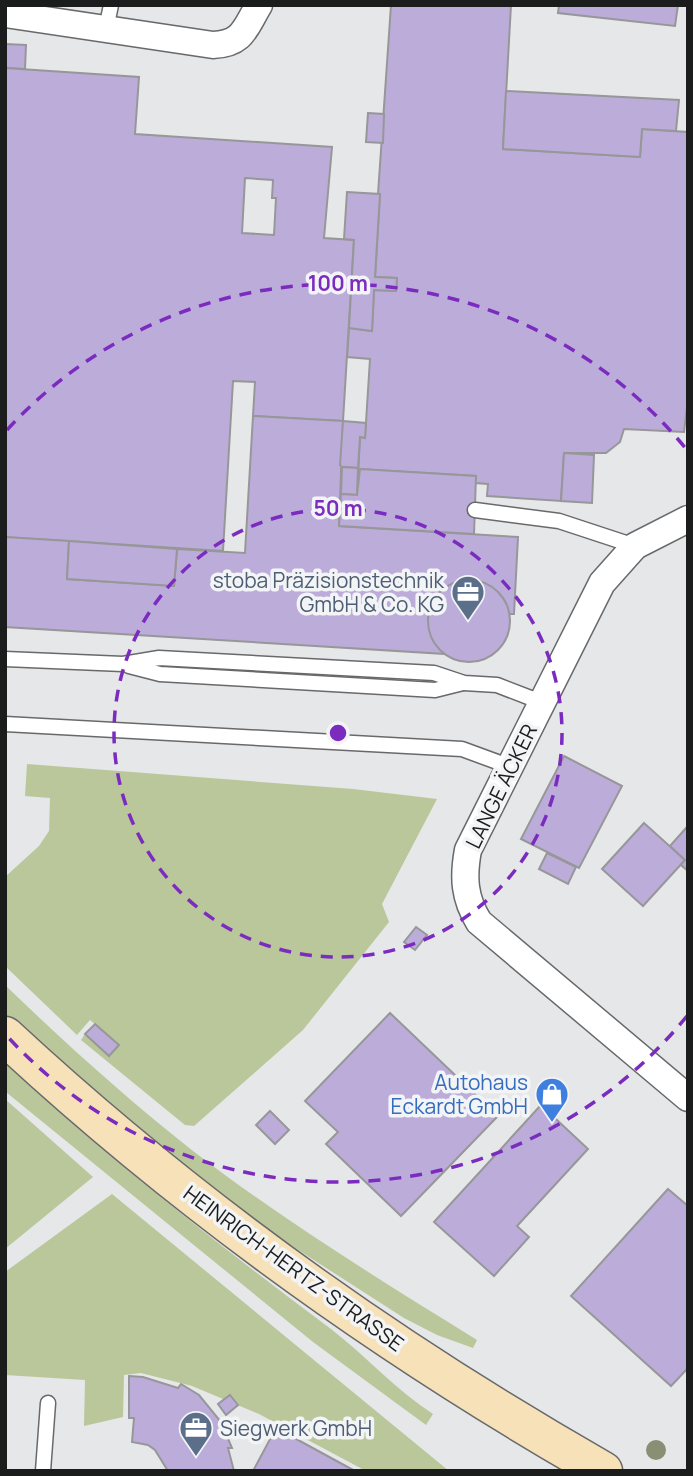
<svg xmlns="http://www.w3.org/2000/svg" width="693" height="1476" font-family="Manrope,sans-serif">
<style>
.green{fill:#b9c79b}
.building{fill:#bcacda;stroke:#979799;stroke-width:2;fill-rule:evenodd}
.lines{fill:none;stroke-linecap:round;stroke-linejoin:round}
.service-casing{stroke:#68696b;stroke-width:17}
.minor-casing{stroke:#68696b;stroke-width:29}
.secondary-casing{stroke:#68696b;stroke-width:41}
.service{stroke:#fff;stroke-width:14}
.minor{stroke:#fff;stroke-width:26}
.secondary{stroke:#f6e1b8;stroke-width:38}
.tree{fill:#889074}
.ring{fill:none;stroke:#7b2cbf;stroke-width:3.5;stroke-dasharray:12 9}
.labels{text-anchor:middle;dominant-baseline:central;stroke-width:7;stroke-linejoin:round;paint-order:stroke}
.service-label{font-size:21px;fill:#4e5e75;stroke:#f3f4f6;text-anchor:end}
.street-label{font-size:21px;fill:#1b1c1c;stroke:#f3f4f6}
.shop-label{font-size:21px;fill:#366cbe;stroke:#f3f4f6;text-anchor:end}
.centre{fill:#7b2cbf;stroke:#f3f4f6;stroke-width:3.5}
.ring-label{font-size:21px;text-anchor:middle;font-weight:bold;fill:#7b2cbf;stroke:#f3f4f6;stroke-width:7;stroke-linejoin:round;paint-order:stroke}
</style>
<rect width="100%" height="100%" fill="#e6e7e9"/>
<g class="green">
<path d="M27,764l326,25 84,10 -55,105 7,18 -86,108 -109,96 -9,-1 -104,-85 4,-6 24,22 10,-11 -29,-25 -13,15 -72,-69v-89l34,-31 10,-15 1,-33 -25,-2z"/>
<path d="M5,985c60,58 122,114 188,166 90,69 187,129 284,189l-4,8 -36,-13 -33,-17 -154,-99 -202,-162 -43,-41z"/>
<path d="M5,1063c104,95 213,182 326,266 35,27 65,61 102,85l-7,11 -113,-83 -301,-245 -7,-6z"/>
<path d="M5,1099l88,78 -88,72z"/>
<path d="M112,1194l337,277h-83l-107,-57 -67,-28 -51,-13 -17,2 -1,42 -39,9 1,-46 -80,-5v-103z"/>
</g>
<g class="building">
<path d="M391,5h120l-8,144 137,8 2,-28 46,3v266l-4,34 -60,-3 -4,13 -14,11h-42l-3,48 -74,-5 1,-12 -13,-1 1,-7 -116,-7v8h-2l2,-40 5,1 5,-79 -23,-2 2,-29 23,3 2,-41 22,1 1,-13 -22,-1 5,-83h-2z"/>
<path d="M559,5h119l-3,21 -117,-13z"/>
<path d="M5,44l21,1 -1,24 -20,-1z"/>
<path d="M5,68l134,9 -4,57 197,13 -8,91 30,2 -11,181 -90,-5 2,-34 -22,-1 -10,170 -218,-14zM245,178l28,2 -1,18h4l-2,37 -32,-2z"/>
<path d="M506,91l173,9 -3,31 -34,-2 -2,28 -137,-8z"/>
<path d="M368,113l16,1 -1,29 -17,-1z"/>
<path d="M347,192l33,2 -5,83 22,1 -1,13 -22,-1 -2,41 -23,-3 5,-88 -10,-1z"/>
<path d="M253,416l90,5 -4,105 179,11 -4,77h-5l-10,-20 -15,-11 -18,-3 -21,7 -13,17 -4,14 5,22 13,14 -441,-27v-90l64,4 -2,38 107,7 3,-37 68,4z"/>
<path d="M343,421l23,2 -1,15 -5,-1 -2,31 -16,-1 -2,-2z"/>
<path d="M564,453l30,2 -2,48 -31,-2z"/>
<path d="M342,467l16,1 -1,27 -16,-1z"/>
<path d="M360,469l116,7 -2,58 -135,-8 2,-32 16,1z"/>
<path d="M69,541l108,8 -3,37 -107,-7z"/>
<circle cx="469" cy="621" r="41"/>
<path d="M564,756l58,30 -43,82 -58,-29z"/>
<path d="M644,823l41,37 -42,46 -41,-37z"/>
<path d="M686,828l2,2v41l-7,-6 4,-5 -15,-14z"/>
<path d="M547,853l29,14 -8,17 -29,-15z"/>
<path d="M416,927l11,8 -12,15 -11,-8z"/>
<path d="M390,1013l108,103 -97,100 -75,-72 12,-12 -33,-31z"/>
<path d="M95,1024l24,21 -10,11 -24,-22z"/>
<path d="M541,1105l47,44 -71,77 12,11 -35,39 -60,-54z"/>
<path d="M270,1111l19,19 -14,14 -19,-19z"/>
<path d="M668,1189l20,17v162l-17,18 -100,-90z"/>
<path d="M129,1376l14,1 35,11 3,-4 18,11 22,27 11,26h-4l6,23h-66l-13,-21 -7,-5 -16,-3 2,-24h-5z"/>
<path d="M230,1395l8,10 -12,10 -8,-11z"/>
<path d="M276,1428l79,43h-102z"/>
</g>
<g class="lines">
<defs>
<g id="service">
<path d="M106,29l5,-24"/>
<path d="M475,510l84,11 76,25"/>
<path d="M5,659l118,5 36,-6 275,15 30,10 33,2 44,17"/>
<path d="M129,666l31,8 275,16 28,-7"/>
<path d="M5,724l457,25 49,18"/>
<path d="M43,1471l5,-68"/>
</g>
<g id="minor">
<path d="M5,14l208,31c30,-1 32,-17 46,-40"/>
<path d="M688,519l-53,27 -33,37 -134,267c-5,27 -4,48 11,72l209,176"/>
</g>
<path id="secondary" d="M5,1036c181,168 384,313 598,435"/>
</defs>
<use href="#service" class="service-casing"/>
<use href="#minor" class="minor-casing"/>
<use href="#secondary" class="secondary-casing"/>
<use href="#service" class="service"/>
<use href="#minor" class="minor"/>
<use href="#secondary" class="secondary"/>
</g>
<circle class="tree" cx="656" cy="1450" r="10"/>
<g class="ring">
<circle cx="338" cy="733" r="224"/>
<path d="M687 1016A449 449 0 0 1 7 1036M7 430A449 449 0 0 1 687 450"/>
</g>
<defs>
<symbol id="office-pin" viewBox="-11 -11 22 30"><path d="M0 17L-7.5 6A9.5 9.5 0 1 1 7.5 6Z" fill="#5c6f8a" stroke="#f3f4f6"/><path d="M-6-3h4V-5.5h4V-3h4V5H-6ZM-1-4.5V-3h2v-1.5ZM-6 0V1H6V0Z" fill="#fff"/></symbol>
<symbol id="shop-pin" viewBox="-11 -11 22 30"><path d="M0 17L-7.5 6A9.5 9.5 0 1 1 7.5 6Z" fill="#3f7fe0" stroke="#f3f4f6"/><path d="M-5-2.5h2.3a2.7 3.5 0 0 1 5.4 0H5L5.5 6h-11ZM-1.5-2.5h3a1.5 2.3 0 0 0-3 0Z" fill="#fff"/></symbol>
</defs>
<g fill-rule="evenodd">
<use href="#office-pin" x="449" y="573" width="38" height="52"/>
<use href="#shop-pin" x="533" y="1075" width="38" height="52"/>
<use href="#office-pin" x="177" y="1409" width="38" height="52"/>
</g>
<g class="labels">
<g class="service-label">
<text x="444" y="580">stoba Präzisionstechnik<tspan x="444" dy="24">GmbH &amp; Co. KG</tspan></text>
<text x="220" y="1428" text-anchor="start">Siegwerk GmbH</text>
</g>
<g class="street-label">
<text transform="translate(501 786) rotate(-64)">LANGE ÄCKER</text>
<text transform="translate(294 1268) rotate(36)">HEINRICH-HERTZ-STRASSE</text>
</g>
<g class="shop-label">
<text x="528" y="1082">Autohaus<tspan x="528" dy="24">Eckardt GmbH</tspan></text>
</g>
</g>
<circle cx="338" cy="733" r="10" class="centre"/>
<g class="ring-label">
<text x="338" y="291">100 m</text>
<text x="338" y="516">50 m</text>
</g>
<rect width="693" height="1476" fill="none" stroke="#1b1c1c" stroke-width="14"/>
</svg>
